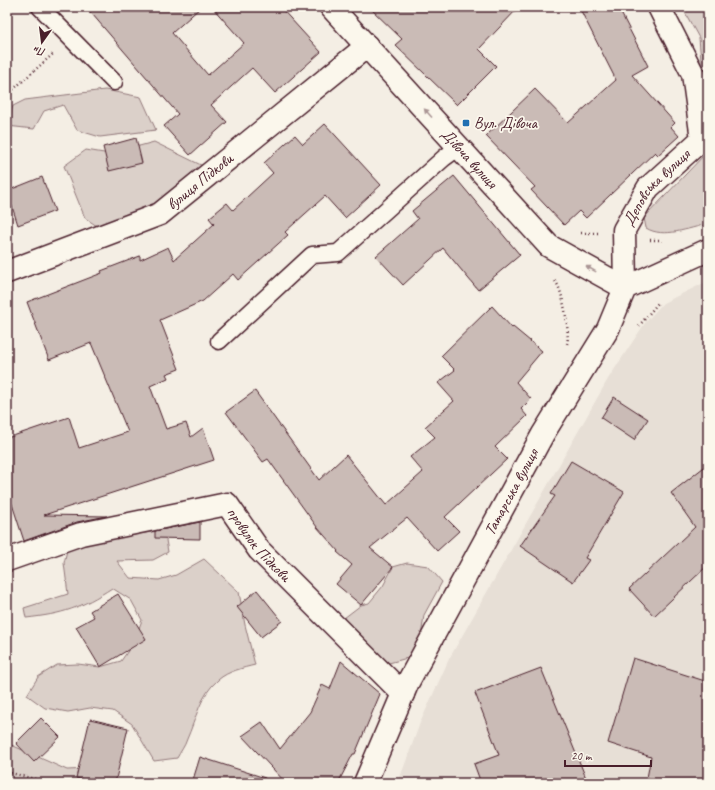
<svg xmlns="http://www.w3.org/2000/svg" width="715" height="790" font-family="Caveat,sans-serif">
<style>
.built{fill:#e7dfd6}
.green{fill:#dbd0c9;stroke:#92787a}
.building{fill:#cabbb6;stroke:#4a1f2b}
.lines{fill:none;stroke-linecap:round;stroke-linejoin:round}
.lane-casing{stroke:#4a1f2b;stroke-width:19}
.street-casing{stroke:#4a1f2b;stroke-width:25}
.secondary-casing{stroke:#4a1f2b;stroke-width:25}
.path{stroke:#4a1f2b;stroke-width:2.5;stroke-dasharray:1 3;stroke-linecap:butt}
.lane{stroke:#fbf7ec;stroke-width:16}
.street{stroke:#fbf7ec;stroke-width:22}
.secondary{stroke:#fbf7ec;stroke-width:22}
.oneway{fill:#ab9695}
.poi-dot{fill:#1f6fb2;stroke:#fbf7ec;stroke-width:1.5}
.labels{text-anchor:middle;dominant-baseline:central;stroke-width:3.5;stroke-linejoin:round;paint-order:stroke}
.poi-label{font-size:16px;fill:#4a1f2b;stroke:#fbf7ec;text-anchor:start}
.street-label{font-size:16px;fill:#4a1f2b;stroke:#fbf7ec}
</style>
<rect width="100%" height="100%" fill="#f4eee4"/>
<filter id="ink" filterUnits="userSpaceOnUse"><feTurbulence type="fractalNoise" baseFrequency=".025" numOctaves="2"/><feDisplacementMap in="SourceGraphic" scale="8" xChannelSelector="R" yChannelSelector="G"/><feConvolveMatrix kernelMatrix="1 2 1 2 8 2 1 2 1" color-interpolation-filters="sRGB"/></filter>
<g filter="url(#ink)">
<path class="built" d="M708,281v502h-310l22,-60 29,-64 159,-280 37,-56 18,-20z"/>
<g class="green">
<path d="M682,7h26v100l-4,-12 -5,-57z"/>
<path d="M105,90l36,7 15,33 -56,7 -23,-7 -14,-25 -19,6 -10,18 -27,-3 6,-20 12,-6z"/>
<path d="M154,142l51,25 -29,28 -67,39 -24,-16 -21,-52 22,-16 24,4z"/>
<path d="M706,153l2,1v70c-20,4 -44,15 -62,4l-2,-10z"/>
<path d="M169,529l-3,11 2,12 -15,8 -36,1 13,17 29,2 17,-5 28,-16 35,33 6,33 10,40c-12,3 -27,6 -37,15 -18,15 -22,39 -31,59 -2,7 -7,13 -10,19l-23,3 -22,-37 -19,-13 -23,-3 -22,4 -23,-4 -18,-13 11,-18 19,-12 21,-1 22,3 21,-6 13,-19 8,-22 -11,-20 -19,-12c-31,20 -49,26 -86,30l-2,-10 44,-14 -4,-31 4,-17z"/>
<path d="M407,563l21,3 14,16 -18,33 -3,22 -10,20 -22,6 -20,-10 -17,-14 -8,-21 17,-13 8,-2 14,-17 10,-19z"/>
<path d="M7,743l60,27 23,-1 10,14h-93z"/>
</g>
<g class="building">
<path d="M86,7h115l-29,26 36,42 36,-32 -32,-36h68l41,45 -46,41 -23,-25 -41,37 16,17 -37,33 -26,-29 14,-12z"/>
<path d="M369,7h150l-40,42 17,17 -39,39 -62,-60 7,-6z"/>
<path d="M579,7h39l30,59 -16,9 43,48 -4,4 8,9 -21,19 -3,-3 -69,66 -7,-7 -15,14 -33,-35 4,-3 -49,-51 49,-47 33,34 48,-43z"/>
<path d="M325,124l56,61 -36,33 -20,-22 -40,36 3,3 -50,45 -5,-6 -30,27 -43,19 19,49 -13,5 2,4 -18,8 16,43 20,-6 5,14 12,-9 11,32 -170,55 63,1 -30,6 -53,19 -13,-40 -4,1v-64l62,-21 10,31 49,-16 -37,-89 -42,17 -22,-58 75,-29 -1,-2 39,-15v4l28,-13 6,13 40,-36 -5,-6 18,-15 6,7 40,-37 -9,-10 31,-28 8,9z"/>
<path d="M136,138l6,25 -33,8 -6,-24z"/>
<path d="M454,176l66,79 -42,35 -35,-42 -40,37 -27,-29 42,-37 -6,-8z"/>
<path d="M42,177l13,34 -37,14 -11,-34z"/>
<path d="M492,306l20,22 1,-1 29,24 -26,31 15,17 -10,10 6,7 -32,31 12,12 -62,58 14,14 -22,20 -30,-33 -37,30 23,19 -32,38 -25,-21 16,-19 -15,-13 1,-1 -21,-24 -49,-68 -5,3 -37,-50 29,-21 64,89 27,-25 40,50 37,-33 -13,-15 25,-20 -10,-10 29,-26 -16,-18 17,-13 -14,-14z"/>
<path d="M614,397l34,22 -14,21 -33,-22z"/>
<path d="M571,461l53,31 -39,66 4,2 -16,22 -53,-36 35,-50 -4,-2z"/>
<path d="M708,464v101l-54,51 -25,-27 66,-62 -24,-34z"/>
<path d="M200,522v17l-45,-1v-7z"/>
<path d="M257,590l25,31 -21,16 -24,-30z"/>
<path d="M118,594l28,45 -46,28 -24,-40 18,-10 -4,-6z"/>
<path d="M633,658l75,24v101h-62l5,-26 -43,-14z"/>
<path d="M341,661l39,33 -25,60h-2l-15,29h-52l-44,-47 20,-14 18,27 30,-37 12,-27 8,4z"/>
<path d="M541,668l47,115h-107l-7,-19 25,-9 -24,-62z"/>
<path d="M41,718l19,19 -26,25 -18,-19z"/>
<path d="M90,719l38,9 -13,55h-17l-22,-5z"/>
<path d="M200,757l65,21v5h-73z"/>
</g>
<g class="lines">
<defs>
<g id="lane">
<path d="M40,7l74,75"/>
<path d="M219,341l93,-86 26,-2 106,-95 15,-11"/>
</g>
<g id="street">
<path id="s1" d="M7,272l153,-58 207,-168"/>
<path id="s2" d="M625,288l-1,-58 24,-42 54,-49 -9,-65 -34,-67"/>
<path id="s3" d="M7,560l74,-26 146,-30 32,46 144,144"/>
</g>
<g id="secondary">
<path id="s4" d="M331,7l218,239 76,42"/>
<path id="s5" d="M365,783l43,-101 135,-248 65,-105 17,-41 83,-38"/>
</g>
</defs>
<use href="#lane" class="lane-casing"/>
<use href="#street" class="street-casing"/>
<use href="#secondary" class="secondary-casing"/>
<g class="path">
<path d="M7,95l46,-41"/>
<path d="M581,233h17"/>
<path d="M650,240h13"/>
<path d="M555,281c8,8 15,52 12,63"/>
<path d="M639,326l19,-23"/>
<path d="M7,772l44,11"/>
</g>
<use href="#lane" class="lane"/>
<use href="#street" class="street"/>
<use href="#secondary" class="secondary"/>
</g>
<defs><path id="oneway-solid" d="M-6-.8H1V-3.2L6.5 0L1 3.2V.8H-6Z"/></defs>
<g class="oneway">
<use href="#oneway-solid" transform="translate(428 113) rotate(-132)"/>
<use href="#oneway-solid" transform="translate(591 269) rotate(-151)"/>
</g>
</g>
<rect class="poi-dot" x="462" y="119" width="8" height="8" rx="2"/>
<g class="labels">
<g class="poi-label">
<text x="474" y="123">Вул. Дівоча</text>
</g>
<g class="street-label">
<text stroke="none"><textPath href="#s4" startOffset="205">Дівоча вулиця</textPath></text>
<text stroke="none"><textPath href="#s1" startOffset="215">вулиця Підкови</textPath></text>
<text stroke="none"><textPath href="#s2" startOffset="112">Деповська вулиця</textPath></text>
<text stroke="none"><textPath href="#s5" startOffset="326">Татарська вулиця</textPath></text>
<text stroke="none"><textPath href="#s3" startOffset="279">провулок Підкови</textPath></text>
</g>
</g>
<rect width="715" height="790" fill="none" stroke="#fbf7ec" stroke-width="24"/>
<rect x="12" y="12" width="691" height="766" fill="none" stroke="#4a1f2b" stroke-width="1.5" filter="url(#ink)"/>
<g transform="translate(42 42) rotate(194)" stroke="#fbf7ec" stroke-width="3" paint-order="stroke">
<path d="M0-3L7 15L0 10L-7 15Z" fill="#4a1f2b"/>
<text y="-6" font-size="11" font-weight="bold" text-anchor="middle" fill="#4a1f2b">Пн</text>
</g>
<path d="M565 760v6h86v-6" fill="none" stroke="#4a1f2b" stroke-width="2"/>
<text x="571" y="760" font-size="12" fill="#4a1f2b" stroke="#fbf7ec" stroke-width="3" paint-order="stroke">20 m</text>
</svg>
